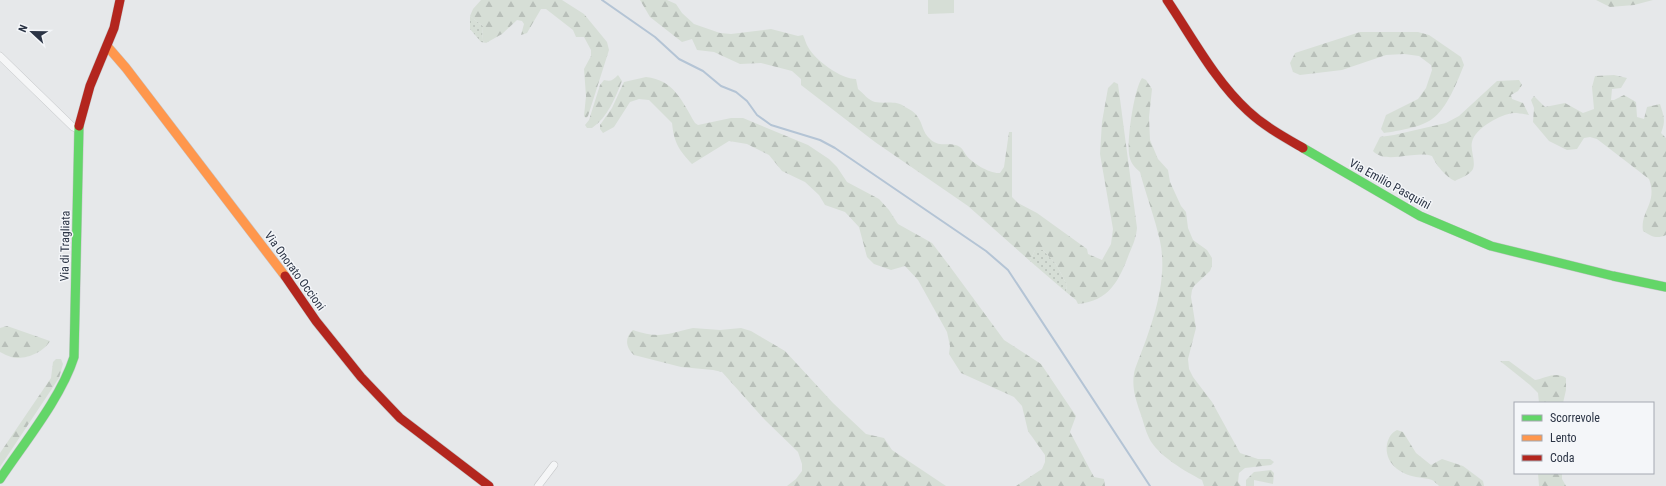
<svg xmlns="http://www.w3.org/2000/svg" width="1666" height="486" font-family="'Roboto Condensed',sans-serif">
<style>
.grass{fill:url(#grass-dots)}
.forest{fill:url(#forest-firs)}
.garden{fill:#d6ded6}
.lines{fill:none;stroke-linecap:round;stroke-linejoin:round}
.stream{stroke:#b4c4d5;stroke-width:2}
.street-casing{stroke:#c4c6c8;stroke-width:8}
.fast-casing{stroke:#c4c6c8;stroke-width:10}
.slow-casing{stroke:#c4c6c8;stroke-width:10}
.jam-casing{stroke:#c4c6c8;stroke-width:10}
.street{stroke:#f5f6f7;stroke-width:7}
.fast{stroke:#63d668;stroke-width:9}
.slow{stroke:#ff974d;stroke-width:9}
.jam{stroke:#b3261e;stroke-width:9}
.labels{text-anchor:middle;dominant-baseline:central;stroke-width:3;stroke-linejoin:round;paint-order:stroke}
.street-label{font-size:12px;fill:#2b3445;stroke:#f4f6f9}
</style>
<defs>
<pattern id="grass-dots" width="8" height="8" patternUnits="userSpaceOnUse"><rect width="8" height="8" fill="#d6ded6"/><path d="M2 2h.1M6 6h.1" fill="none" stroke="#b8bfb9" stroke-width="1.8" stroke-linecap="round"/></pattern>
<pattern id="forest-firs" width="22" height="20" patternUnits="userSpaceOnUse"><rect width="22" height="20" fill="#d6ded6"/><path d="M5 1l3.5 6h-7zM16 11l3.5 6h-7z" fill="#b8bfb9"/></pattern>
</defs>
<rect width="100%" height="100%" fill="#e6e8ea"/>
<g class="grass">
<path d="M470,16l13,10 -1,14 4,3 -5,-1 -11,-13z"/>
<path d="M1035,250h8l13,14 11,21 -1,7 -36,-31z"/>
</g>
<g class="forest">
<path d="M481,0h81l22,14 23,28 2,8 -21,66 -2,2 -2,-2 2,-20 -2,-27 7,-13v-6l-7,-13h-8l-3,-7 -27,-21h-5l-14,24 -6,2 3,-11 -2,-3 -5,-1 -15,14 -16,9 -4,-3 1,-14 -13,-10 3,-7z"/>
<path d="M640,0h27l9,4 6,9 12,11 26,9 11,1 40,-5 27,7 5,-1c2,4 3,9 5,12 8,14 33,32 48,32l2,10c5,4 11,12 17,13 11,2 21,-2 30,5 4,2 10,5 12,9 7,9 4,15 14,24 9,8 20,1 29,7 3,2 4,5 6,8 6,8 24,19 34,18l4,-6 5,-35h3v65l6,6 19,10 50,36 1,5 14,6 9,-16 2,-15 -13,-75 2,-32 6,-34 6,-6 4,2 19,144c-1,10 -4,17 -8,26 -10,27 -20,47 -51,50l-2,-4 -10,-8 1,-7 -11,-21 -13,-14h-8l-5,11 -62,-55 -93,-64 -74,-57v-6l-9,-8 -31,-8 -21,1 -26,-12 -17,-2 -5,-11 -10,3 -32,-25z"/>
<path d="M1596,0h57l-19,5 -24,2z"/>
<path d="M1360,32h58l11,3 32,22 3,8c-7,17 -17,44 -32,54 -10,8 -34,12 -48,14l-3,-4 5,-14 32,-16 8,-11 6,-18 -1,-5 -12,-9 -15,-2 -18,1 -44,15 -42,5 -7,-3 -3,-9 5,-10z"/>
<path d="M618,75l4,6c-7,17 -14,36 -30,47h-5l-2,-3 4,-5 11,-35 4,-5c7,2 9,0 14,-5z"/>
<path d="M1614,75l13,3 -6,10 -9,1 -1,11h3l10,-5 12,7 1,15 7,2 3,-12 13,-3c4,13 6,17 1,29l5,5v97c-9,4 -14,2 -23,-4 -3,-20 15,-28 6,-52l-52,-40 -7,-2 -6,1 -7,11 -10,1 -18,-9 -16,-19 1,-14 -3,-8 3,-4 11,11 20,-4 18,10 11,-4 -2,-22 3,-11z"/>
<path d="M646,77c28,3 36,24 49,46l3,2 33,-7h12l65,27 21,14 8,8 10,15 32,17 10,11 9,14 34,19 19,25 53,72 37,24 35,52 -6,16 24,45 10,2 1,7h-89l26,-17 3,-7v-7l-17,-24 -6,-25 -8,-9 -53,-24 -12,-19 1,-8 -3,-14 -29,-52 -13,-14 -14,4 -17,-6 -7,-7 -8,-30 -14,-15 -20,-7 -6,-10 -14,-13 -23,-11 -13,-16 -22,-11 -18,-3 -37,23c-13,-14 -18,-21 -20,-41l-23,-23 -10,-1 -9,3 -16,25 -11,6 -3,-4v-4l12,-17 12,-26z"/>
<path d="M1142,78l4,2 6,9 -3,28 1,23 8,19 10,11 2,12 11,24 5,6 2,16 5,12 14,10 5,8v8l-2,5 -16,15 -2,4 -1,7 5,31 -8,31 1,10 4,8 19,25 28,51 18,6h12l4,3 -3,3 -26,3 -6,5 -1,9 3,4h-37l-2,-6c-16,-8 -45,-25 -53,-42 -4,-8 -6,-18 -9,-26 -5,-15 -9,-27 -5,-43 15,-39 34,-86 25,-128 -5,-23 -14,-46 -20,-69 -6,-5 -10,-10 -11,-18 -2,-14 5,-65 13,-76z"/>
<path d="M1519,80l3,5 -4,6 -7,4 1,4 11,4 6,12c-5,-1 -11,-2 -15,-2 -13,1 -39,15 -42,29 -2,8 4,19 1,27 -3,6 -13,9 -18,12 -9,-4 -19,-16 -23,-25 -17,-6 -46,9 -59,-5l7,-14 14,-2 52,-12 13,-7 38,-35z"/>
<path d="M7,326l43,15c-6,11 -26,20 -39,16 -3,-1 -7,-3 -11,-5v-24z"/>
<path d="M693,328l27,2 21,-2 10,3 34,20 48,52 33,31 18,4 8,12 54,36h-159l9,-7 6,-8v-7l-4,-12 -33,-32 -43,-48 -9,-2 -32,-3 -47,-12c-8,-7 -10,-17 -1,-25 25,9 35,4 60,-2z"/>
<path d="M56,359h5l2,5 -4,14 -59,89v-14l51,-75 2,-16z"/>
<path d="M1500,361h9l26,19c11,-2 21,-9 31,-2v12l-3,13h-24l-1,-10 -8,-8z"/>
<path d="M1397,430l6,2 13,21 15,12 11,-6 21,7 20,15 1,5h-45c-2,-2 -5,-5 -7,-6 -5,-2 -11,-2 -16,-3 -16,-3 -32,-14 -29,-33 2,-7 4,-11 10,-14z"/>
<path d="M1271,470l3,3 -1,11 -19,-4v6h-8v-6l8,-8z"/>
<path d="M1538,473h24v6l4,7h-27z"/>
</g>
<path class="garden" d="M928,0h26v13l-26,1z"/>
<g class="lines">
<path class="stream" d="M602,0l53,37 24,22 24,12 18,15 15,6 11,9 10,14 14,10 49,15 15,8 151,103 22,19 142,216"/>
<defs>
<g id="street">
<path d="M0,56l73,71 5,2"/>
<path d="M538,486l16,-21"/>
</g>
<g id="fast">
<path d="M1303,148l117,68 71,30 122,30 53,11"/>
<path d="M0,479c24,-36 61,-81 74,-122l5,-231"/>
</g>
<path id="slow" d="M107,46l19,22 159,208"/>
<g id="jam">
<path d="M1167,0c25,37 48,81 81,111 16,15 36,26 55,37"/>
<path d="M79,126l11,-40 24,-58 6,-28"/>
<path d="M285,276l31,45 45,56 39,41 89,68"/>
</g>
</defs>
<use href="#street" class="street-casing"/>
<use href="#fast" class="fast-casing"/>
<use href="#slow" class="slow-casing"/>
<use href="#jam" class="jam-casing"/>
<use href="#street" class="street"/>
<use href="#fast" class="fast"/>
<use href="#slow" class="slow"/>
<use href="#jam" class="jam"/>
</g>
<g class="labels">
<g class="street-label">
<text transform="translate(1390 184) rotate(29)">Via Emilio Pasquini</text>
<text transform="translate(65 246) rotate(-89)">Via di Tragliata</text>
<text transform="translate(295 271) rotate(54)">Via Onorato Occioni</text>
</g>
</g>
<rect x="1514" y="402" width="140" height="72" fill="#f4f6f9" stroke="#a4a8b1"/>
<rect x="1522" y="415" width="20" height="6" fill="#63d668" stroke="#a4a8b1"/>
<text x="1550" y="422" font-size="12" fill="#2b3445">Scorrevole</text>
<rect x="1522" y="435" width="20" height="6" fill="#ff974d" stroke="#a4a8b1"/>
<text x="1550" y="442" font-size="12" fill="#2b3445">Lento</text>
<rect x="1522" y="455" width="20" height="6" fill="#b3261e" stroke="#a4a8b1"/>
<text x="1550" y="462" font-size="12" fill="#2b3445">Coda</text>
<g transform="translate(32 32) rotate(292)" stroke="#f4f6f9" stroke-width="3" paint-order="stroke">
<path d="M0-3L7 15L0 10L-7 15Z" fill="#2b3445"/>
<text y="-6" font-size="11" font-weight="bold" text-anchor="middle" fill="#2b3445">N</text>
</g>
</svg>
